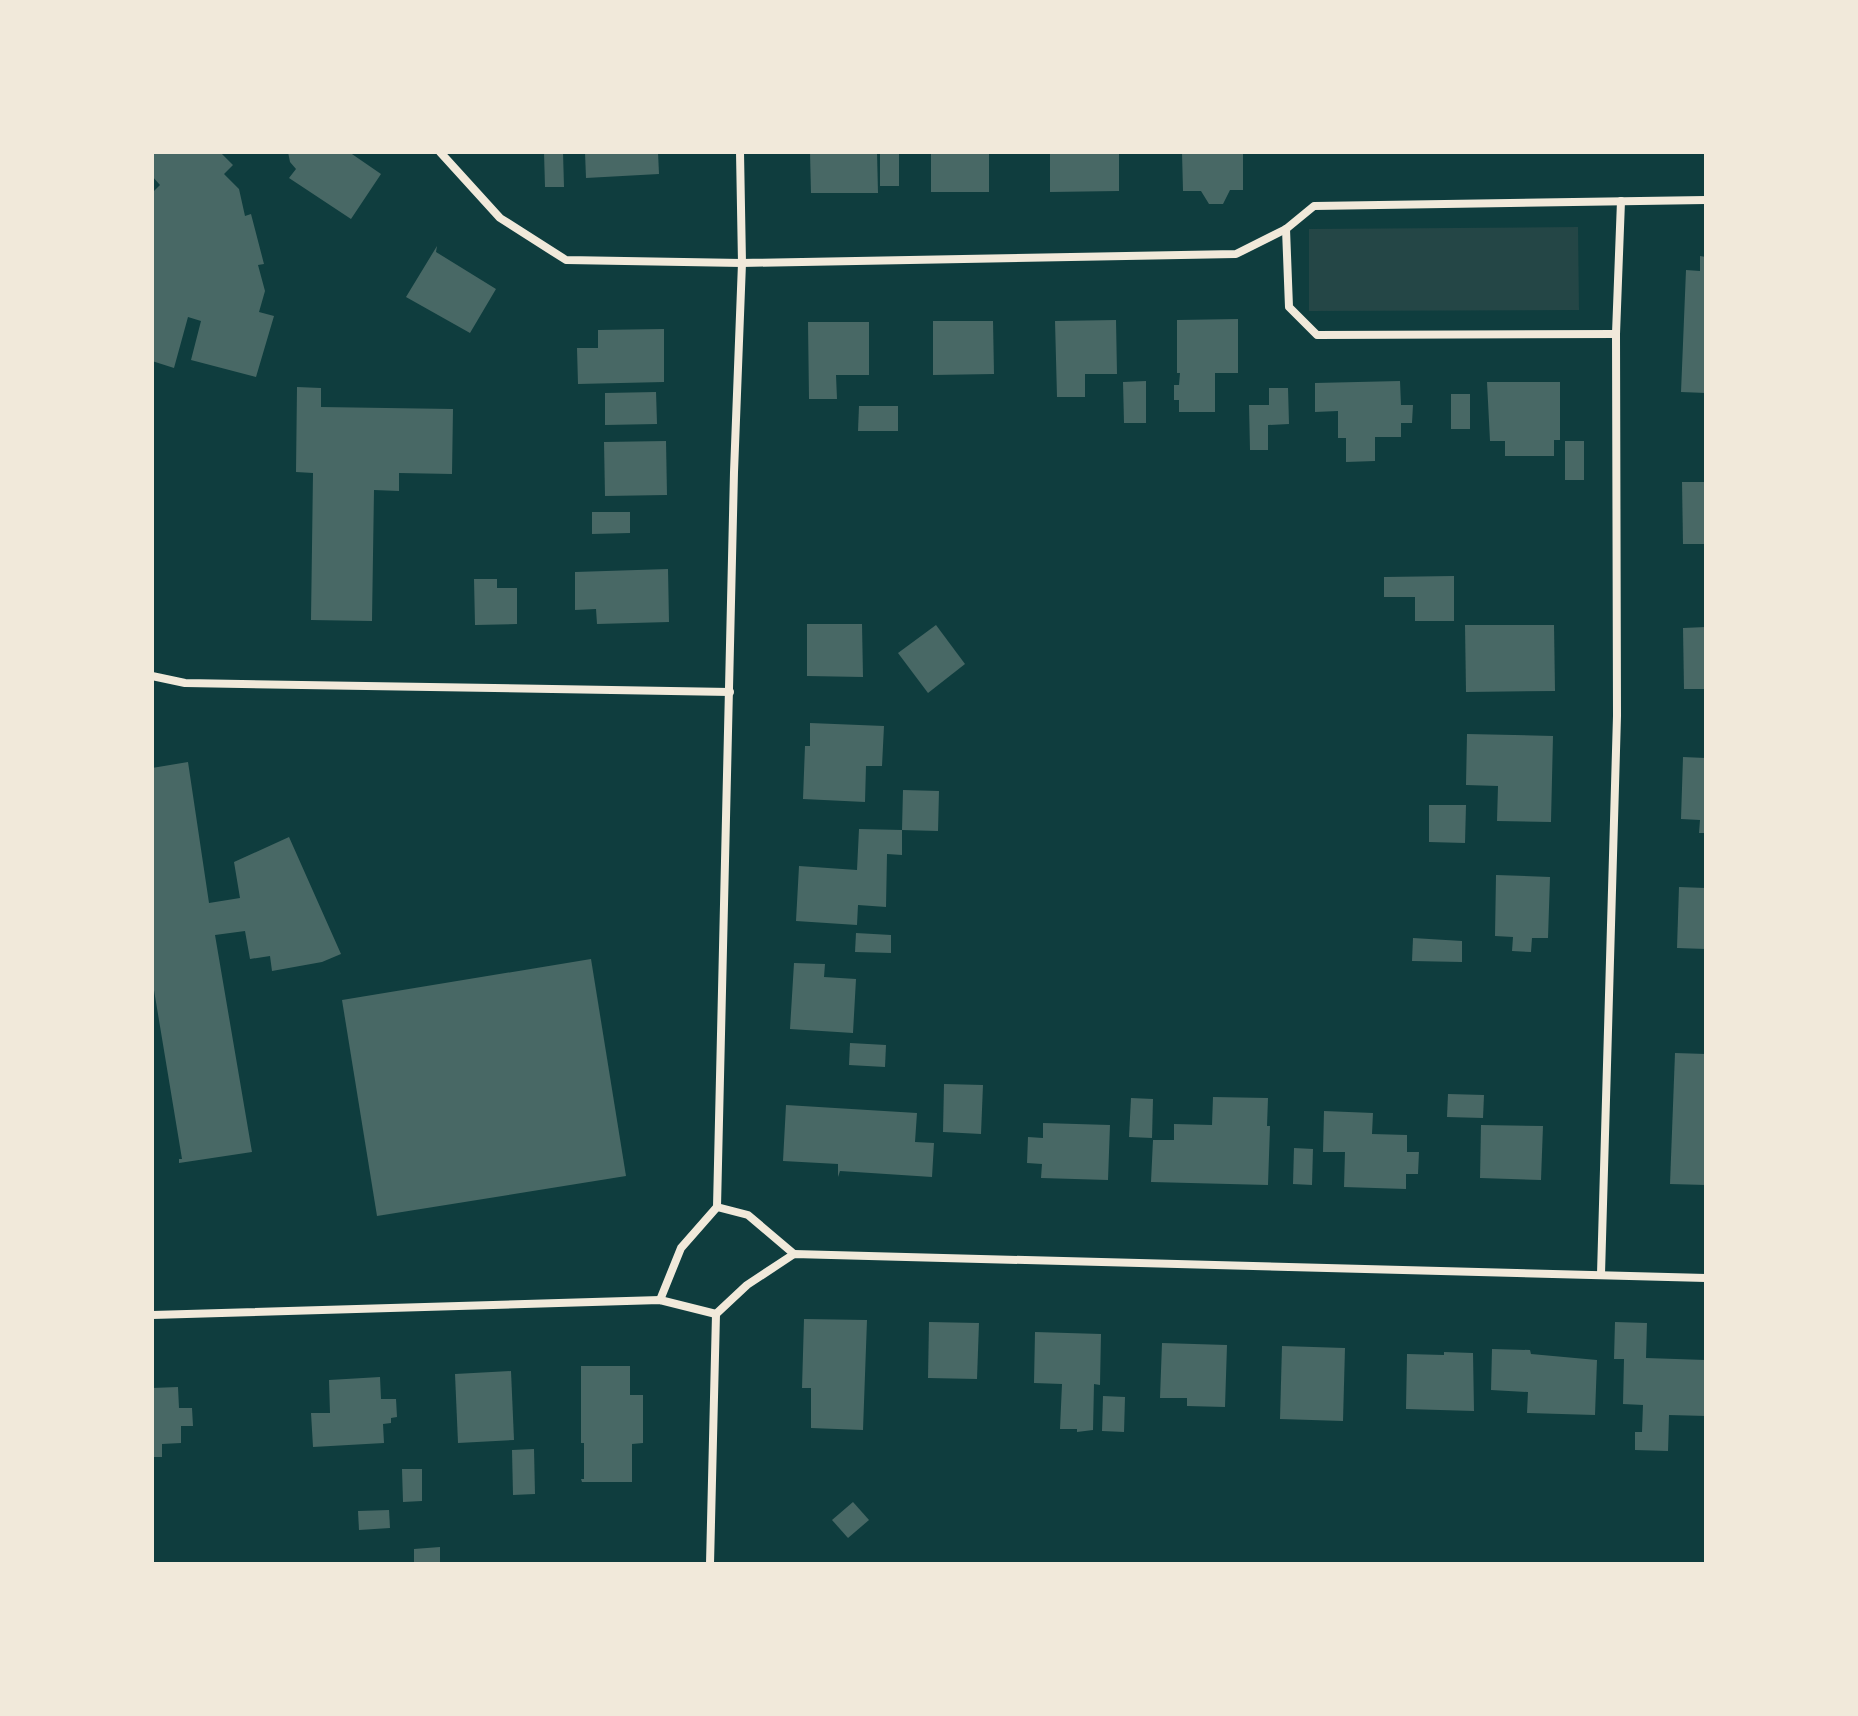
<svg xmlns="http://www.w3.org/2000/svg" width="1858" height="1716" font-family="'DejaVu Sans',sans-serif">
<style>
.green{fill:#244646}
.building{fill:#486865}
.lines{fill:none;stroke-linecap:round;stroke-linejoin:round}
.minor{stroke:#f1e9da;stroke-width:8}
</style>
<rect width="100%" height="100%" fill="#0f3d3e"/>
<path class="green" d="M1578,227l1,83 -270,1v-82z"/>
<g class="building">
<path d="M155,152h65l13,13 -9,9 15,15 6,27 6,-2 13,50 -6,1 7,26 -6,21 15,4 -18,61 -65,-17 10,-39 -13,-4 -14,51 -22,-7v-168l8,-8 -8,-9v-21z"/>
<path d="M288,152h61l32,22 -30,45 -62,-41 7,-9 -6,-7z"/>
<path d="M544,152h19l1,35h-19z"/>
<path d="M585,152h73l1,22 -73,4z"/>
<path d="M810,152h67l1,41h-67z"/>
<rect x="880" y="152" width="19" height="34"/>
<rect x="931" y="152" width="58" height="40"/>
<path d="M1050,152h69v39l-69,1z"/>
<path d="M1182,152h61v38h-13l-7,14h-14l-8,-13h-18z"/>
<path d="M437,246l-1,6 60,37 -26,44 -64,-36z"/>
<path d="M1700,256l6,1v136l-25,-1 5,-122 14,1z"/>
<path d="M1238,319v54h-23v39h-36v-12h-5v-15h5l1,-12h-3v-53z"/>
<path d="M1116,320l1,54h-32v23h-28l-2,-76z"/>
<path d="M933,321h60l1,53 -61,1z"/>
<path d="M808,322h61v53h-33l1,24h-28z"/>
<path d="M664,329v53l-86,2 -1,-36h21v-18z"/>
<path d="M1146,381v42h-22l-1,-41z"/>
<path d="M1400,381l1,24h12l-1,18h-11v14h-26v24l-29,1v-24h-8v-27l-23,1v-29z"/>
<path d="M1487,382h73v58h-6v16h-49v-15h-15z"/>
<path d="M297,387l24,1v19l132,2 -1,65 -53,-1v18l-25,-1 -2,131 -61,-1 2,-147 -17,-1z"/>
<path d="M1269,388h19l1,36 -21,1v25h-18l-1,-45h20z"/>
<path d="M656,392l1,32 -52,1v-32z"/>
<rect x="1451" y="394" width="19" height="35"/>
<path d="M859,406h39v25h-40z"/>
<path d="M666,441l1,54 -62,1 -1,-54z"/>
<rect x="1565" y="441" width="19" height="39"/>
<path d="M1682,482h24v62h-23z"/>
<path d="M592,512h38v21l-38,1z"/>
<path d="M668,569l1,53 -72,2 -1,-15 -21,1v-38z"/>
<path d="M1454,576v45h-39v-24h-31v-20z"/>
<path d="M474,579h23v9h20v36l-42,1z"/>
<path d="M807,624h55l1,53 -56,-1z"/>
<path d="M936,625l29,39 -37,29 -30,-40z"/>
<path d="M1465,625h89l1,66 -89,1z"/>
<path d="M1706,627v62h-22l-1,-61z"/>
<path d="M810,723l74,3 -2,40h-16l-1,36 -62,-3 2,-53h5z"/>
<path d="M1467,734l86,2 -2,86 -54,-1 1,-35 -32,-1z"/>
<path d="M1683,757l23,1v75h-7l1,-13 -19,-1z"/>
<path d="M188,762l21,141 31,-5 -6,-36 55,-25 52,117 -19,8 -50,9 -2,-15 -20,3 -5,-28 -30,4 37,217 -73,11v-4h3l-30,-181v-210z"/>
<path d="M903,790l36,1 -1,40 -36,-1v25l-15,-1 -1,53 -28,-2 -1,20 -61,-4 3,-55 58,4 2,-41 43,1z"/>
<path d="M1429,805h37l-1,38 -36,-1z"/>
<path d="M1496,875l54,2 -2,61h-16l-1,14 -19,-1 1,-14 -18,-1z"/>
<path d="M1679,887l27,1v61l-29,-1z"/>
<path d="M856,933l35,2v18l-36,-1z"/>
<path d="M1413,938l49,3v21l-50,-1z"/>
<path d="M591,959l35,217 -249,40 -35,-216z"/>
<path d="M794,963l31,1 -1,13 32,2 -3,54 -63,-4z"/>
<path d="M850,1043l36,2 -1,22 -36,-2z"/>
<path d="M1675,1053l31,1v131l-36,-1z"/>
<path d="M944,1084l39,1 -2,49 -38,-2z"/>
<path d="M1448,1094l36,1 -1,23 -36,-1z"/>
<path d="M1213,1097l55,1 -1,28h3l-2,59 -117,-3 2,-42h21v-16l38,1z"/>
<path d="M1131,1098l22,1 -1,39 -23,-1z"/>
<path d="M786,1105l131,8 -2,29 19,1 -2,34 -92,-6 -2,6v-13l-55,-3z"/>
<path d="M1324,1111l49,2 -1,21 35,1v17h12l-1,22h-12v15l-62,-2 1,-35h-22z"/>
<path d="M1043,1123l67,2 -2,55 -67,-2 1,-14 -15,-1 1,-26 15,1z"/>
<path d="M1481,1125l62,1 -2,54 -61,-2z"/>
<path d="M1294,1148l19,1 -1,36 -19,-1z"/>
<path d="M804,1319l63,1 -4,110 -52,-2v-40h-9z"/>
<path d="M929,1322l50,1 -2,56 -49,-1z"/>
<path d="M1615,1322l32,1 -1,35 60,2v56l-37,-1 -1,36 -33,-1v-18h7l1,-27 -20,-1 1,-45h-10z"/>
<path d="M1035,1332l66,2 -1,51 -6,-1 -1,46 -16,2v-3h-17l2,-45 -28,-1z"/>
<path d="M1162,1343l65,2 -2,62 -38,-1v-8h-27z"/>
<path d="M1282,1346l63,2 -2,73 -63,-2z"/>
<path d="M1492,1349l38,1 1,4 66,6 -2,55 -68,-2 1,-21 -37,-2z"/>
<path d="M1444,1352l29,1 1,58 -68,-2 1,-55 37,1z"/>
<path d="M581,1366h49v29h13v48l-11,1v38h-50l-1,-3h3v-36h-3z"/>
<path d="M511,1371l3,69 -56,3 -3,-69z"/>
<path d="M380,1377l1,22h15l1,18 -6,1v5l-8,1 1,19 -71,4 -2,-34h19l-1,-33z"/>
<path d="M178,1387l1,21h13l1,18h-12v17l-19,1v13h-10v-69z"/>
<path d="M1103,1396l22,1 -1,35 -22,-1z"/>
<path d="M534,1449l1,45 -22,1 -1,-45z"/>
<path d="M402,1469h20v32l-19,1z"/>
<path d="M853,1502l16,18 -21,18 -16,-18z"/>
<path d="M389,1510l1,18 -31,2 -1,-19z"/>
<path d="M440,1547v17h-26v-15z"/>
</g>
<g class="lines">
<g class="minor">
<path d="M440,152l60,66 66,42 176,3 494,-9 50,-25 28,-23 392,-6"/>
<path d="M1286,229l3,78 28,28 299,-1"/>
<path d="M152,676l33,7 545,9"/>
<path d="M717,1207l31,8 46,39"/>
<path d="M1601,1274l16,-558 -1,-382 5,-133"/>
<path d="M660,1300l21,-52 36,-41 17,-735 8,-209 -2,-111"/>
<path d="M716,1314l31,-29 47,-31 912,24"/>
<path d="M152,1315l508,-15 56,14"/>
<path d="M710,1564l6,-250"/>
</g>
</g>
<rect width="1858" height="1716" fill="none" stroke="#f1e9da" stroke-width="308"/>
</svg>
